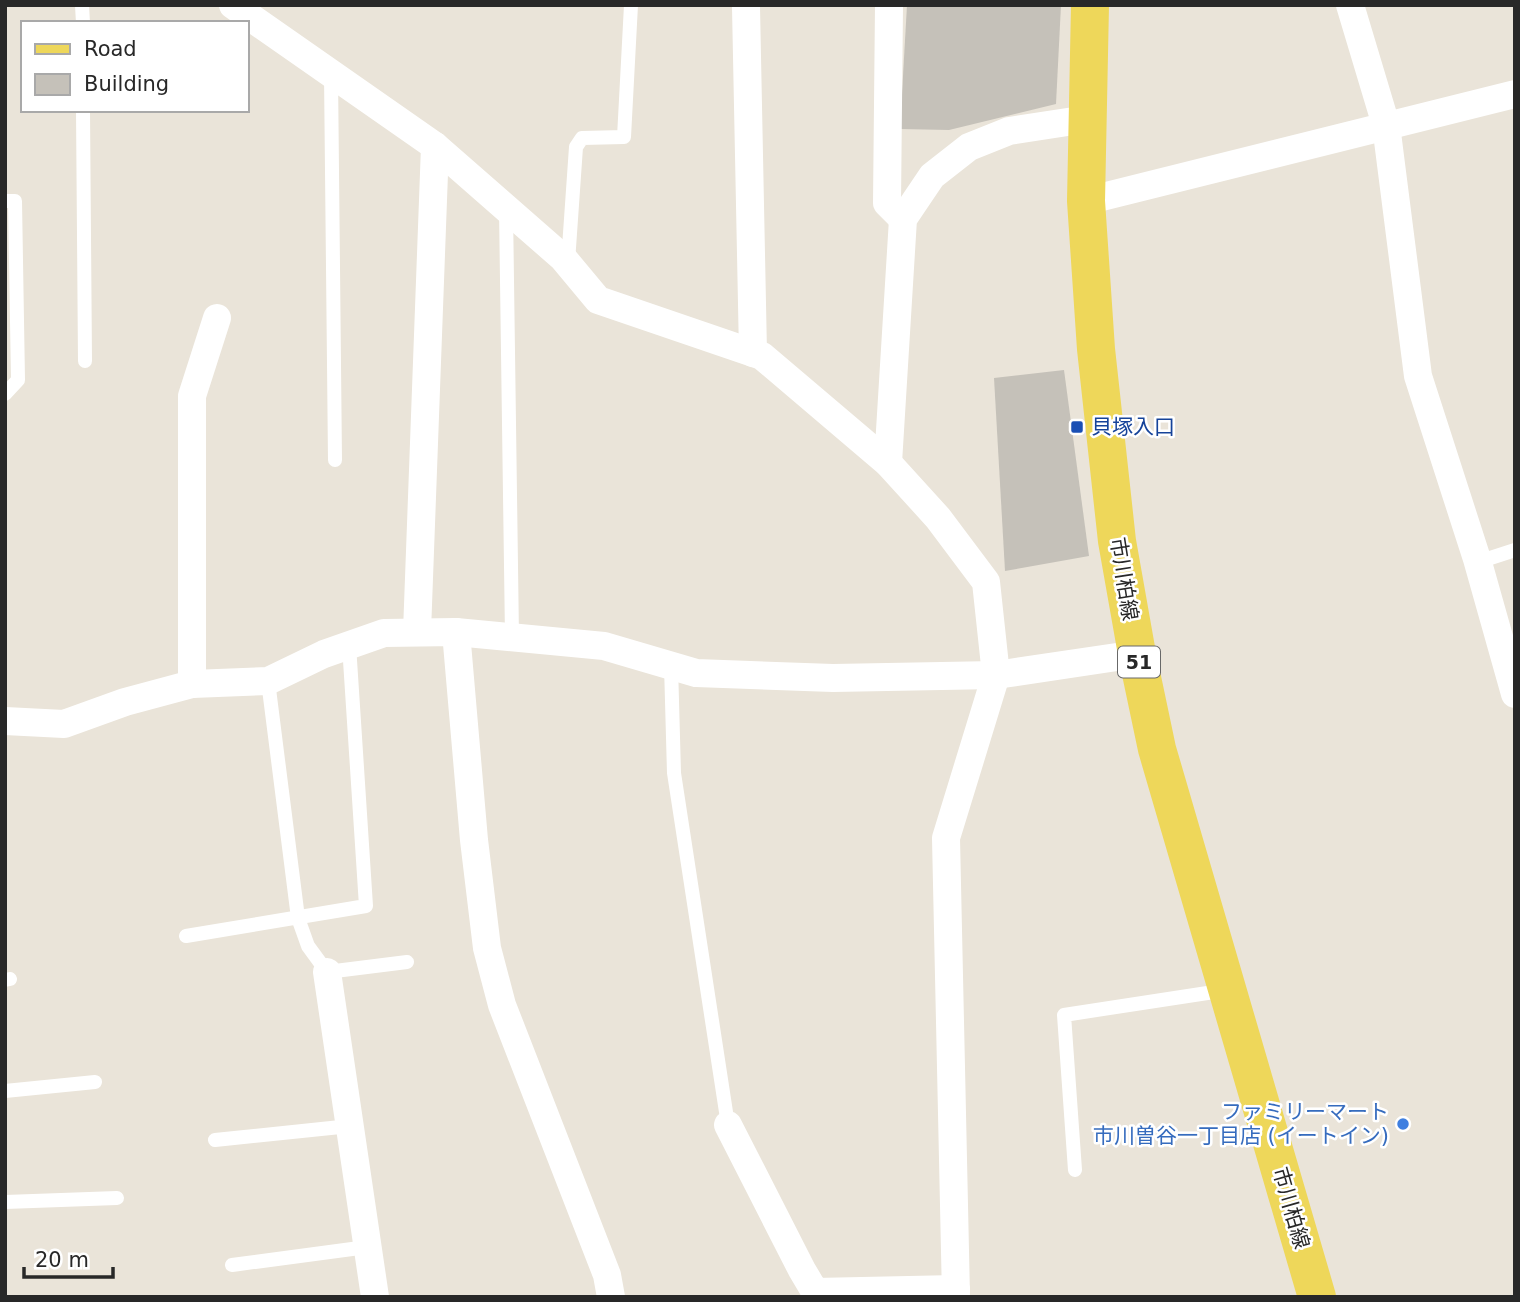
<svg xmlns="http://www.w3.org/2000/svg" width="1520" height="1302" font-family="'DejaVu Sans','Noto Sans JP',sans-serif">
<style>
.building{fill:#c5c1b9}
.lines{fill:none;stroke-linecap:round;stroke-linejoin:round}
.service{stroke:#fff;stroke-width:14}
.minor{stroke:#fff;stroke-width:28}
.primary{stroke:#eed75a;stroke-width:38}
.transit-dot{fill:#1a4fb4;stroke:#fff;stroke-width:2.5}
.shop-dot{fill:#3f7fe0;stroke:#fff;stroke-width:2.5}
.labels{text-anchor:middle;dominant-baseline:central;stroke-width:5;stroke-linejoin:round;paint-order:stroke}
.shield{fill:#fff;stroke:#686868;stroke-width:2}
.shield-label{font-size:19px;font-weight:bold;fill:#282828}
.transit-label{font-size:21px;fill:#164399;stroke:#fff;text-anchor:start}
.street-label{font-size:21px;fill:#282828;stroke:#fff}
.shop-label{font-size:21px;fill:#366cbe;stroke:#fff;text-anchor:end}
</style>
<rect width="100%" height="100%" fill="#eae4d9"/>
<g class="building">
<path d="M907,5h154l-5,99 -107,26 -49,-1z"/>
<path d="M1064,370l25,186 -84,15 -11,-193z"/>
</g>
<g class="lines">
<g class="service">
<path d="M82,5l1,18"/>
<path d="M331,74l4,386"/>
<path d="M83,110l2,251"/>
<path d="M5,201h10l3,179 -13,14"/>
<path d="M506,209l6,428"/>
<path d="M568,262l8,-115 6,-9 42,-1 7,-132"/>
<path d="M1478,562l37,-12"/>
<path d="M671,665l3,108 54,352"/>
<path d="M268,681l30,237 10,28 19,26 80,-10"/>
<path d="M186,936l180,-30 -17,-261"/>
<path d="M5,980l5,-1"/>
<path d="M5,1091l90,-9"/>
<path d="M215,1140l135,-14"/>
<path d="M1075,1170l-11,-155 163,-25"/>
<path d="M5,1202l112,-4"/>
<path d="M232,1265l135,-18"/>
</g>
<g class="minor">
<path d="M233,5l202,141 128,112 35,42 164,56 126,107 50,55 48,64 10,93 -50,163 10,459"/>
<path d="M889,5l-2,198 16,16"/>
<path d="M1350,5l36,120 32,251 59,183 38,135"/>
<path d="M746,7l7,346"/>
<path d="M1086,201l429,-107"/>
<path d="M888,463l15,-244 29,-43 37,-29 40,-16 78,-12"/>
<path d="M417,632l18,-486"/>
<path d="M456,632l18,208 13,108 15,57 105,270 4,22"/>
<path d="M192,684v-288l25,-78"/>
<path d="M5,721l59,3 61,-22 67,-18 76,-3 56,-27 60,-21 72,-1 148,14 92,27 137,5 163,-3 141,-21"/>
<path d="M327,972l48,325"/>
<path d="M728,1125l74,145 13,22 141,-3"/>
</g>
<path class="primary" d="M1090,5l-4,196 10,148 21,192 20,113 20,95 160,548"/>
</g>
<rect class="transit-dot" x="1070" y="420" width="14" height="14" rx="3.5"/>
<circle class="shop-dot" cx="1403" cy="1124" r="7"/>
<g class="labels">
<rect class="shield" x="1118" y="646.5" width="42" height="31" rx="5"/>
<g class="shield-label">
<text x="1139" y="662">51</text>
</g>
<g class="transit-label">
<text x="1091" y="427">貝塚入口</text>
</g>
<g class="street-label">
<text transform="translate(1124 579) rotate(81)">市川柏線</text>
<text transform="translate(1291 1208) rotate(74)">市川柏線</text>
</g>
<g class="shop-label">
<text x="1389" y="1112">ファミリーマート<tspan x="1389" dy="24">市川曽谷一丁目店 (イートイン)</tspan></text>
</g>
</g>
<rect width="1520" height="1302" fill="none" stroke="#282828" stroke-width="14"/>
<rect x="21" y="21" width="228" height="91" fill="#ffffff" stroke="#a9a9a9" stroke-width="2"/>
<rect x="35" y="44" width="35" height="10" fill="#eed75a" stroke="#a9a9a9" stroke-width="2"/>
<text x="84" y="56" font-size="21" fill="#282828">Road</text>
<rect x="35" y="74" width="35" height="21" fill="#c5c1b9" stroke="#a9a9a9" stroke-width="2"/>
<text x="84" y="91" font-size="21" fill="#282828">Building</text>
<path d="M24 1267v10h89v-10" fill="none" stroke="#282828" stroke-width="3.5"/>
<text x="35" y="1267" font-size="21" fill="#282828" stroke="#ffffff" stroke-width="5" paint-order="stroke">20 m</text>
</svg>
